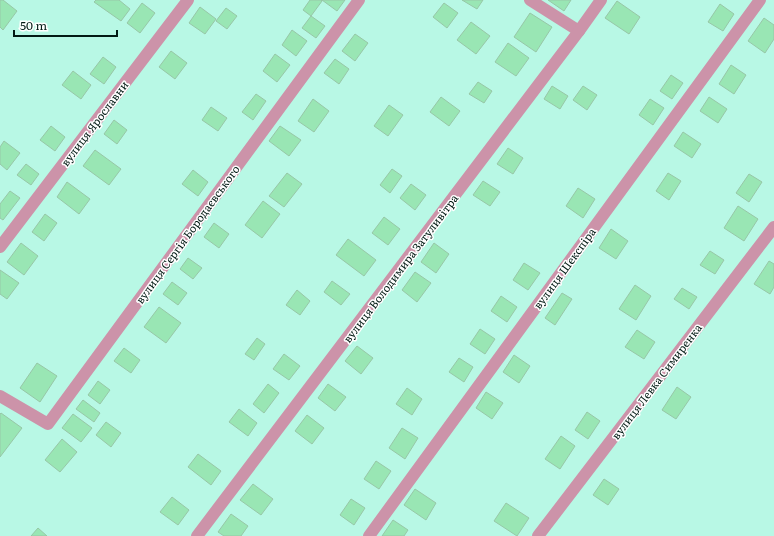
<svg xmlns="http://www.w3.org/2000/svg" width="774" height="536" font-family="Literata,serif">
<style>
.building{fill:#99e6b4;stroke:#97c7a7}
.lines{fill:none;stroke-linecap:round;stroke-linejoin:round}
.street{stroke:#cc93a9;stroke-width:12}
.labels{text-anchor:middle;dominant-baseline:central;stroke-width:3;stroke-linejoin:round;paint-order:stroke}
.street-label{font-size:11px;fill:#021a14;stroke:#fff}
</style>
<rect width="100%" height="100%" fill="#b8f8e5"/>
<g class="building">
<path d="M0,0h3l14,11 -14,19 -3,-3z"/>
<path d="M96,0h23l11,9 -9,12 -27,-19z"/>
<path d="M310,0h11l1,1 -11,15 -8,-6z"/>
<path d="M322,0h23l-8,11z"/>
<path d="M462,0h21l-6,9z"/>
<path d="M548,0h23l-7,11z"/>
<path d="M617,1l23,16 -11,17 -24,-16z"/>
<path d="M142,3l13,10 -15,20 -13,-10z"/>
<path d="M444,3l14,10 -11,15 -14,-11z"/>
<path d="M720,4l14,10 -11,17 -15,-9z"/>
<path d="M200,7l16,12 -11,15 -16,-11z"/>
<path d="M226,8l11,8 -10,13 -11,-8z"/>
<path d="M530,13l22,14 -16,25 -22,-15z"/>
<path d="M311,16l14,10 -9,12 -14,-10z"/>
<path d="M764,18l10,7v14l-9,14 -17,-12z"/>
<path d="M471,22l19,14 -14,18 -19,-14z"/>
<path d="M292,30l15,11 -11,15 -14,-11z"/>
<path d="M355,34l13,9 -13,18 -13,-10z"/>
<path d="M508,43l21,15 -13,18 -21,-14z"/>
<path d="M171,51l16,12 -12,16 -16,-12z"/>
<path d="M275,54l15,11 -13,17 -14,-11z"/>
<path d="M103,57l13,10 -12,17 -14,-10z"/>
<path d="M335,59l14,10 -10,15 -15,-11z"/>
<path d="M731,65l15,10 -12,19 -15,-10z"/>
<path d="M73,71l18,14 -10,14 -19,-14z"/>
<path d="M671,75l12,8 -11,16 -12,-8z"/>
<path d="M478,82l14,9 -8,12 -15,-9z"/>
<path d="M552,86l16,10 -8,13 -16,-10z"/>
<path d="M583,86l14,9 -10,15 -14,-10z"/>
<path d="M256,94l10,7 -13,19 -11,-8z"/>
<path d="M441,97l19,14 -11,15 -19,-14z"/>
<path d="M709,97l18,12 -9,14 -18,-12z"/>
<path d="M313,99l16,12 -15,21 -16,-11z"/>
<path d="M650,99l14,9 -11,17 -14,-10z"/>
<path d="M389,105l14,10 -15,21 -14,-10z"/>
<path d="M211,107l16,11 -9,13 -16,-11z"/>
<path d="M114,120l13,10 -10,14 -13,-10z"/>
<path d="M51,126l14,11 -10,14 -15,-11z"/>
<path d="M280,126l21,14 -12,16 -20,-15z"/>
<path d="M683,132l18,12 -9,14 -18,-12z"/>
<path d="M4,141l16,12 -13,17 -7,-6v-17z"/>
<path d="M508,148l15,10 -10,16 -16,-10z"/>
<path d="M95,150l26,19 -12,16 -26,-19z"/>
<path d="M26,164l13,10 -8,11 -14,-10z"/>
<path d="M392,169l10,7 -12,17 -10,-8z"/>
<path d="M193,170l15,12 -10,14 -16,-12z"/>
<path d="M287,173l15,11 -18,23 -15,-11z"/>
<path d="M668,173l13,8 -12,19 -13,-9z"/>
<path d="M749,174l13,8 -13,20 -13,-9z"/>
<path d="M483,181l17,11 -10,14 -17,-11z"/>
<path d="M67,182l23,17 -11,15 -22,-17z"/>
<path d="M411,184l15,11 -11,15 -15,-12z"/>
<path d="M578,188l17,11 -12,19 -17,-12z"/>
<path d="M10,191l10,7 -17,22 -3,-2v-14z"/>
<path d="M263,201l17,13 -18,24 -17,-13z"/>
<path d="M738,206l20,13 -14,22 -20,-13z"/>
<path d="M45,214l12,9 -13,18 -12,-9z"/>
<path d="M384,217l16,12 -12,16 -16,-12z"/>
<path d="M214,223l15,11 -10,14 -15,-11z"/>
<path d="M611,229l17,12 -12,18 -17,-11z"/>
<path d="M348,239l28,21 -12,16 -28,-21z"/>
<path d="M21,243l17,13 -14,19 -17,-13z"/>
<path d="M434,243l15,11 -13,19 -15,-11z"/>
<path d="M710,251l14,9 -9,14 -15,-9z"/>
<path d="M188,258l14,10 -9,11 -13,-10z"/>
<path d="M769,261l5,3v23l-4,7 -16,-10z"/>
<path d="M524,263l16,10 -12,17 -15,-10z"/>
<path d="M0,270l19,13 -12,16 -7,-5z"/>
<path d="M415,272l16,11 -14,19 -15,-12z"/>
<path d="M332,281l18,13 -9,11 -17,-13z"/>
<path d="M172,282l15,11 -9,12 -15,-11z"/>
<path d="M635,285l16,11 -15,24 -17,-11z"/>
<path d="M682,288l15,9 -8,12 -15,-10z"/>
<path d="M297,290l13,11 -10,14 -14,-10z"/>
<path d="M562,293l10,6 -17,26 -10,-7z"/>
<path d="M501,296l16,11 -10,15 -16,-11z"/>
<path d="M159,307l22,16 -15,20 -22,-16z"/>
<path d="M480,329l15,10 -10,15 -15,-10z"/>
<path d="M637,330l18,12 -11,17 -19,-12z"/>
<path d="M257,338l8,6 -11,16 -9,-6z"/>
<path d="M357,346l16,12 -12,16 -16,-13z"/>
<path d="M124,348l16,12 -9,13 -17,-12z"/>
<path d="M284,354l16,12 -11,14 -16,-11z"/>
<path d="M514,355l16,11 -11,17 -16,-11z"/>
<path d="M459,358l14,9 -9,15 -15,-10z"/>
<path d="M37,363l20,13 -17,26 -20,-14z"/>
<path d="M98,381l12,9 -10,14 -12,-9z"/>
<path d="M268,384l11,9 -15,20 -11,-9z"/>
<path d="M328,384l18,13 -11,14 -17,-13z"/>
<path d="M677,387l14,10 -15,22 -14,-9z"/>
<path d="M407,388l15,11 -10,16 -16,-11z"/>
<path d="M486,392l17,11 -11,16 -16,-11z"/>
<path d="M83,400l17,13 -6,9 -18,-13z"/>
<path d="M239,409l18,14 -9,13 -19,-14z"/>
<path d="M587,412l13,9 -12,18 -13,-9z"/>
<path d="M1,413l21,15 -22,29v-43z"/>
<path d="M73,414l19,14 -11,14 -19,-14z"/>
<path d="M307,415l17,13 -12,16 -17,-13z"/>
<path d="M106,422l15,11 -10,14 -15,-12z"/>
<path d="M402,428l16,10 -13,21 -16,-11z"/>
<path d="M561,436l14,10 -15,23 -15,-10z"/>
<path d="M62,439l15,13 -17,20 -15,-12z"/>
<path d="M198,454l23,17 -10,14 -23,-18z"/>
<path d="M376,461l15,10 -12,18 -15,-10z"/>
<path d="M604,479l15,10 -11,16 -15,-10z"/>
<path d="M253,484l20,15 -12,16 -21,-15z"/>
<path d="M415,489l21,14 -10,17 -22,-15z"/>
<path d="M172,497l17,13 -11,15 -18,-13z"/>
<path d="M351,499l14,9 -11,17 -14,-10z"/>
<path d="M506,503l23,15 -12,18 -23,-15z"/>
<path d="M231,514l17,12 -7,10h-17l-6,-4z"/>
<path d="M393,520l15,10 -4,6h-22z"/>
<path d="M38,528l9,8h-16z"/>
</g>
<g class="lines">
<g class="street">
<path d="M530,0l49,31"/>
<path d="M0,247l188,-247"/>
<path d="M0,396l48,28 311,-424"/>
<path d="M197,536l382,-505 22,-31"/>
<path d="M369,536l391,-536"/>
<path d="M538,536l236,-309"/>
</g>
</g>
<g class="labels">
<g class="street-label">
<text transform="translate(94 123) rotate(-53)">вулиця Ярославни</text>
<text transform="translate(187 234) rotate(-54)">вулиця Сергія Бородаєвського</text>
<text transform="translate(400 268) rotate(-53)">вулиця Володимира Затуливітра</text>
<text transform="translate(564 268) rotate(-54)">вулиця Шекспіра</text>
<text transform="translate(656 381) rotate(-53)">вулиця Левка Симиренка</text>
</g>
</g>
<path d="M14 30v6h103v-6" fill="none" stroke="#021a14" stroke-width="2"/>
<text x="20" y="30" font-size="12" fill="#021a14" stroke="#ffffff" stroke-width="3" paint-order="stroke">50 m</text>
</svg>
